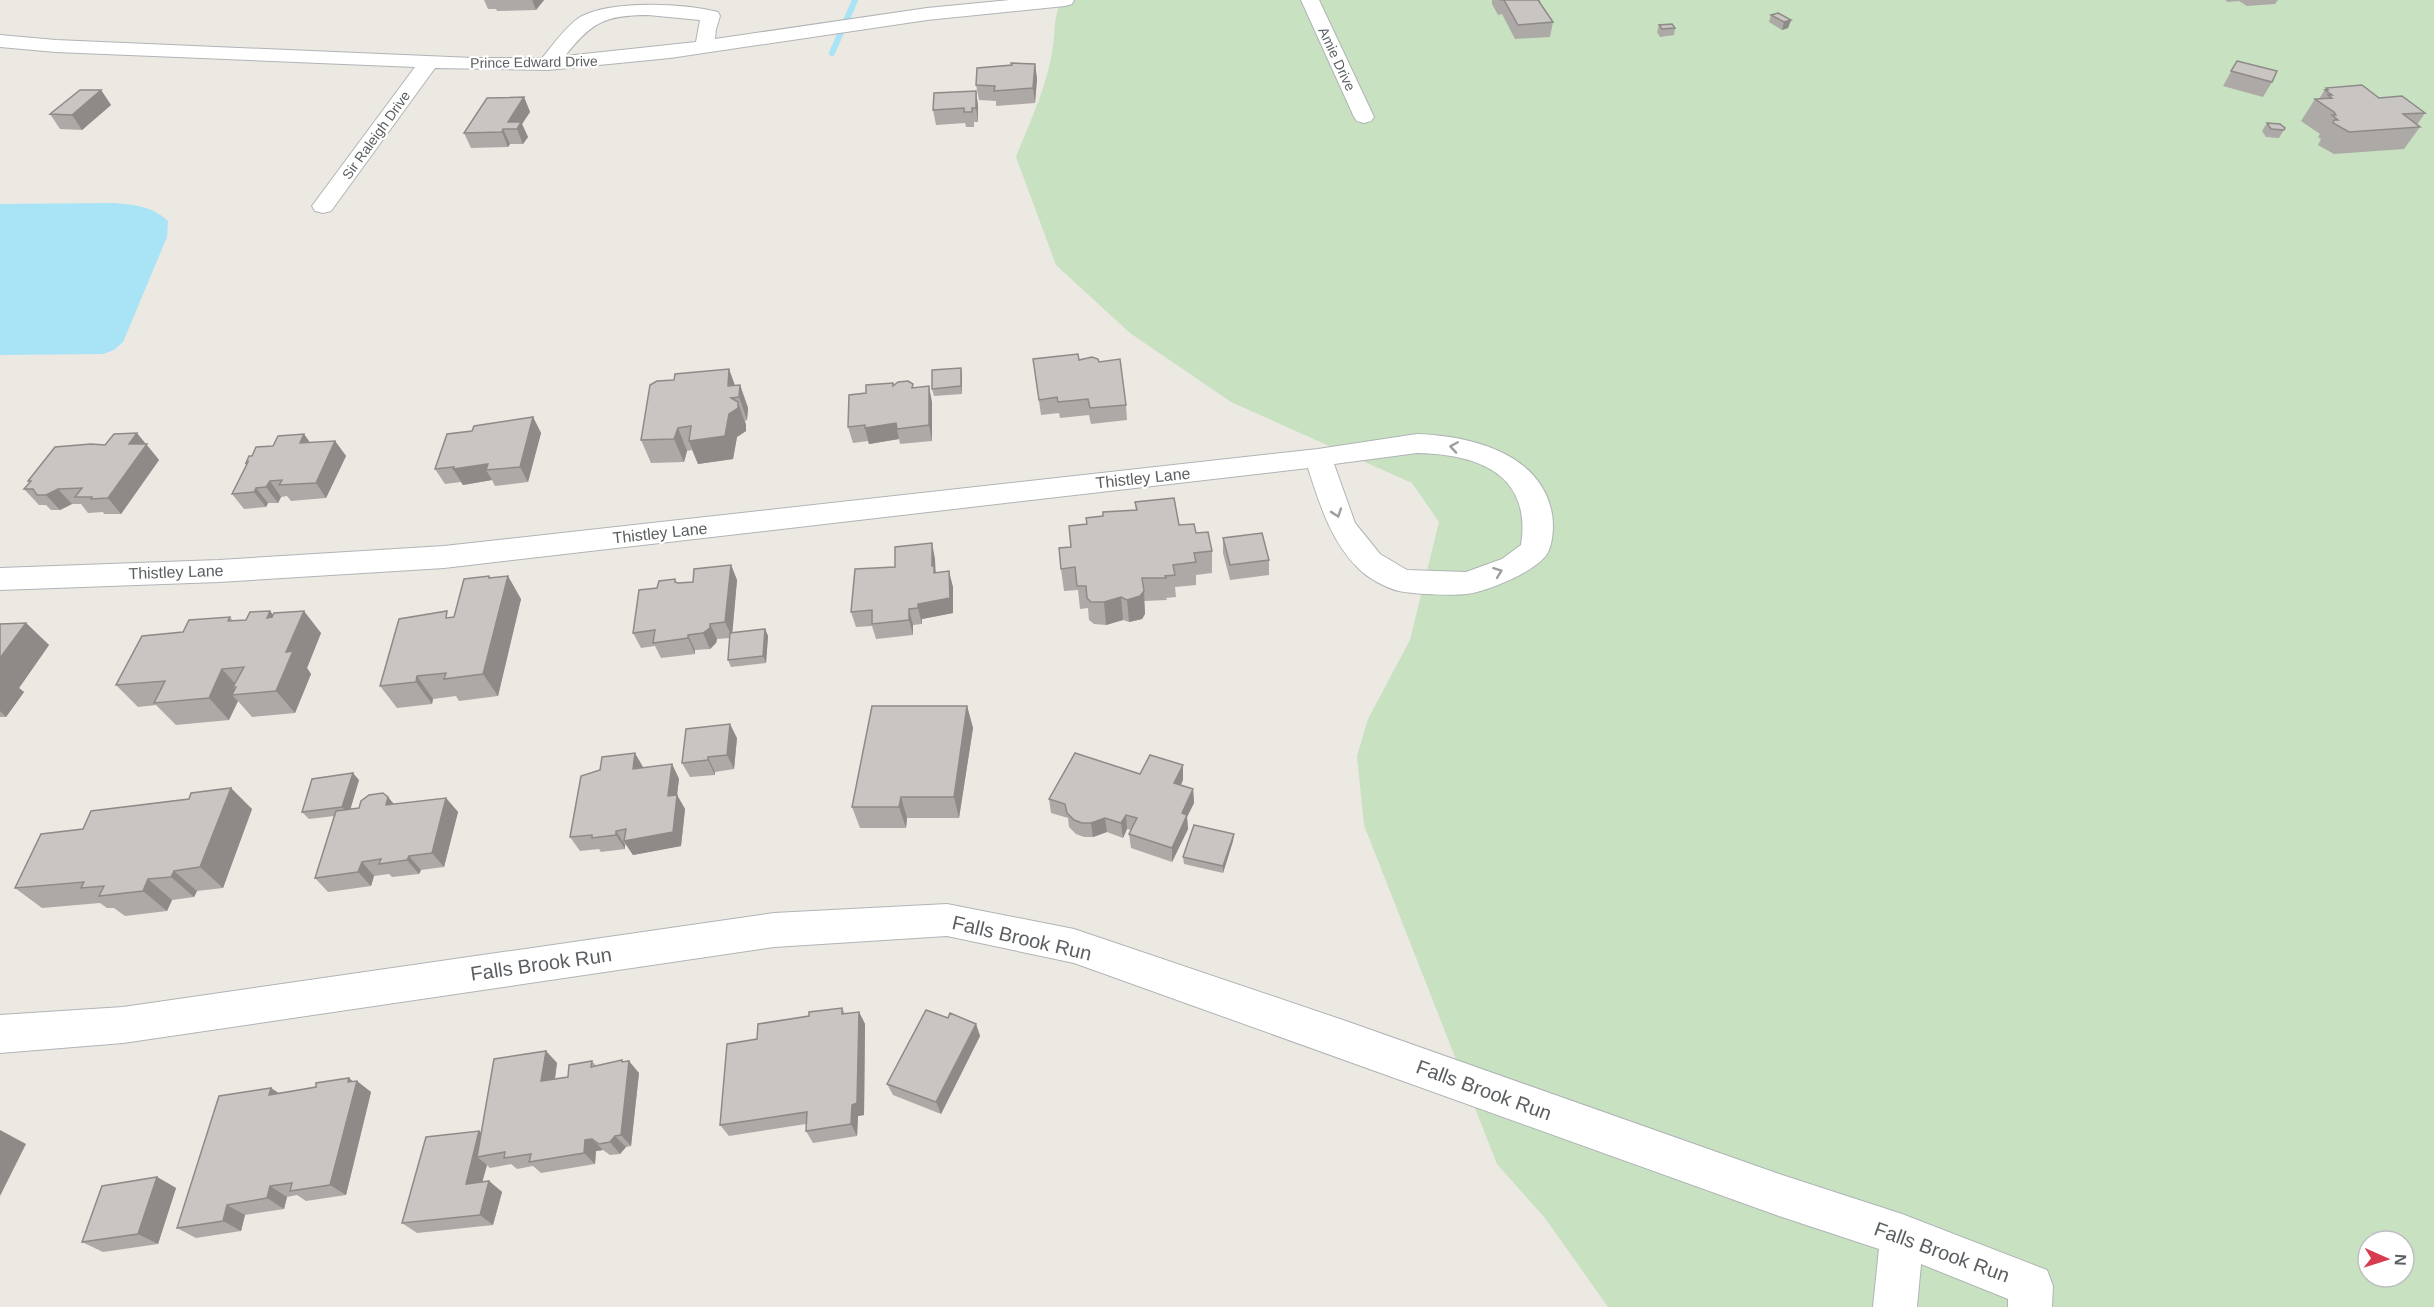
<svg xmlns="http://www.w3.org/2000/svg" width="2434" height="1307" font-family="Helvetica,sans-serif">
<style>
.green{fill:#c7e1c1;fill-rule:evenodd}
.water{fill:#a8e3f6}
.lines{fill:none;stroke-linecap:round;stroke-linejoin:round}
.stream{stroke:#a8e3f6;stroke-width:6}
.minor-casing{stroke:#b0b4b6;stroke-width:2}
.minor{fill:#fff;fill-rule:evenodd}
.wall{fill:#ada9a7}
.shaded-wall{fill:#8d8a88}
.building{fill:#c9c5c2;stroke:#8d8a88;stroke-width:1.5}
.oneway{stroke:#9d9fa1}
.labels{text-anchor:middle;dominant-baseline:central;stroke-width:4.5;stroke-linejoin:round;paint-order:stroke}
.far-street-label{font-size:14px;fill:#5b5f62;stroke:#fff}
.street-label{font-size:16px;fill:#5b5f62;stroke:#fff}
.near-street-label{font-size:20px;fill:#5b5f62;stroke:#fff}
</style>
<rect width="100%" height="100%" fill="#ece8e2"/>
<path class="green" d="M1061,0h1373v1307h-826l-63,-89 -48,-54 -133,-339 -7,-69 11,-37 42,-79 29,-118 -27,-39 -181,-81 -101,-69 -74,-68 -40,-108c14,-35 32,-73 37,-111 3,-20 0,-25 8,-46zM2368,1241h36v36h-36z"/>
<path class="water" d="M114,203c21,2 38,3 54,18l-1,16 -44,105 -9,8 -11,4 -103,1v-151z"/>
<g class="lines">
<path class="stream" d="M832,53l23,-53"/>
<defs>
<g id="minor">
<path d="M1010,0h64l-2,4 -7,2 -138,14 -257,38 -122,12 -113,-2 -104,143 -8,2 -8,-2 -3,-5 103,-139 -359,-15 -56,-5v-12l56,5 417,18h69c12,-14 23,-31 38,-41 32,-17 102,-14 138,-5l2,4 -4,13 -1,10 212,-31zM648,15l52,5 -4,22 -131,14c26,-33 39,-41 83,-41z"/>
<path d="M1301,0h18l55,117 -3,4 -7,2 -7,-2 -3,-4z"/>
<path d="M1417,434c52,2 124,18 135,80 2,11 1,30 -5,40 -12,18 -59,37 -80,40 -14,2 -55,0 -68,-3 -13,-3 -31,-13 -40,-22 -28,-27 -39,-64 -51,-101l-864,100 -225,14 -219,8v-22l219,-8 225,-14 874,-97zM1417,453c61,1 115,21 104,92l-19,14 -36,13 -59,-2 -27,-16 -25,-31 -21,-59z"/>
<path d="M947,904l127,25 269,91 436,154 123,40 145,56 6,16 -1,21h-44v-8l-87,-35 -4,43h-44l6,-58 -100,-33 -705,-253 -127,-27 -173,11 -651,96 -123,10v-38l123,-8 651,-94z"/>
</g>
</defs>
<use href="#minor" class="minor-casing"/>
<use href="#minor" class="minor"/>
</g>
<g class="wall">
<path d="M484,0h60l-8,10 -39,1 -1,-2h-8z"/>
<path d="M1492,0h48v3l13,19 -3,15 -35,2 -13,-25 -4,1 -6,-11z"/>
<path d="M2225,0h53l-3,4 -28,2 -8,-5 -11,1z"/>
<path d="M1771,15l20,5 -3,8 -6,2 -13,-8z"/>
<path d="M1659,25l16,3 -1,7 -14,2 -3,-5z"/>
<path d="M2237,61l35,21 -9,15 -40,-11z"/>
<path d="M1035,64l2,15 -2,24 -39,3v-5l-17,-1 -3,-15z"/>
<path d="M2326,88l99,25 -8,12 3,2 -16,22 -70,5 -16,-9 3,-6 -3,-2 2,-3 -19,-13 14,-22h4z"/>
<path d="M101,90l10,15 -29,25 -22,-1 -10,-15z"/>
<path d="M976,91l2,15v16h-4v5h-8l-1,-4 -29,2 -3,-15z"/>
<path d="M524,97l6,15 -8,12 6,13 -5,7h-13l-2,3 -37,1 -7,-15z"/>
<path d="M2267,123l18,5 -6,10 -13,-1 -4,-6z"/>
<path d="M1033,359l66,3 27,43 1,15 -36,4 -2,-9 -29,3 -1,-5 -18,2z"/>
<path d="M961,368l1,7v19l-28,2 -2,-7z"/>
<path d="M729,369l6,16h5l8,23 -1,12 -2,1 1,4v6l-9,6 -4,22 -35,5 -6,-14 -5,1 -3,11 -33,1 -10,-23 33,-60z"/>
<path d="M893,386l21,2 18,14v39l-32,3 -1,-5 -30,5 -1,-3 -15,2 -5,-16 18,-34z"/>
<path d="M533,417l8,16 -13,49 -33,4 -3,-6 -29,5 -2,-3 -16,2 -10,-15 37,-38z"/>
<path d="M304,434l6,9 25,-2 11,15 -20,42 -35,3 -4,-5 -6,1 -3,6h-10l-2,4 -22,2 -12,-15 15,-30 -1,-1 6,-7 21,-10z"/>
<path d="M146,444l13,16 -38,54h-17l-1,-2 -15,1 -7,-9h-9l-12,6h-9l-5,-5h-7l-15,-16 6,-7 -2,-1 77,-36z"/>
<path d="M1135,502l61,31 16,18v22l-16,2v10l-21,2 1,10 -10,1 1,2 -23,1 1,13 -3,5 -13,3 -6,-2 -17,5 -12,-1 -5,-4 -1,-12 -8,1 -2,-19 -14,1 -3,-22 25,-45 17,-8 33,-6z"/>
<path d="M1223,538l46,22v15l-39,5 -7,-27z"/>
<path d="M935,559l1,13 17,15v26l-31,6v5l-9,1v10l-37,4 -4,-13 -16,1 -5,-15 44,-45z"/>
<path d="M731,565l6,15 -5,53 33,-4 3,7 -2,27 -35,4 -3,-7 2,-22 -13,1 -1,4 -6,6 -15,1v4l-34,4 -6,-12 -14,2 -8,-15 24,-45 20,-5 16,-1z"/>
<path d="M490,578l31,21 -23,97 -39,5 -3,-5 -23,3 -1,5 -35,4 -17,-22 71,-69h3z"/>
<path d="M270,611l3,4 48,18 -14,35 4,6 -16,39 -43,4 -14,-16 -9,19 -53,5 -20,-20 -18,2 -22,-22 67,-53 47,-15 3,4 13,-1z"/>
<path d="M26,623l23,22 -30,43 5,4 -18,25h-6v-93z"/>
<path d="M967,706l6,22 -14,90h-52l-1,10h-46l-8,-21z"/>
<path d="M737,738l-3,31 -19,3v3l-25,2 -8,-14z"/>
<path d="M672,764l7,15 -2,16 8,14 -4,37 -48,9 -7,-10h-1v4l-24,3 -2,-3 -19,2 -10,-14 73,-69z"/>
<path d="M1183,765v15l-2,5 12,4 1,14 -7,14 1,12 -16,33 -41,-14 -2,-14 2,-4 -4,-1 -4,9 -16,-6 -14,5h-9l-8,-3 -7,-7 -1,-9 -17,-5 -2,-14 91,-25z"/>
<path d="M359,780l-9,29 9,-1 29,-11 6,7 52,-6 12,14 -14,55 -23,3 -2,4 -27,3 -3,-3 -15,2 -3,10 -43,6 -13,-14 19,-62 -25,3 -7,-7z"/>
<path d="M189,799l63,10 -29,79 -26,3 -3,6 -22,3 -5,11 -42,5 -11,-8h-7l-7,-5 -58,5 -27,-20 68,-59z"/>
<path d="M1233,841l-10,32 -39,-9 -1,-7z"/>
<path d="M842,1008l3,6 14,-2 6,12 -1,91 -6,1 -1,20 -44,7 -7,-12v-7l-77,12 -9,-11 37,-86 52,-23z"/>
<path d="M948,1018l28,6 4,12 -39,78 -48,-19 -6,-11z"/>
<path d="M546,1051l11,12 -2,16 13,-2 24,-16 4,5 28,-4 15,11 -8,73 -5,1 -6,7 -10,1 -7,-5 -7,1 -1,13 -54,9 -8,-7 -16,3 -6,-5 -21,4 -3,-3 -5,17 7,-1 13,11 -9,33 -76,8 -15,-10 77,-92 2,2z"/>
<path d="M353,1081l18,11 -25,103 -40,6 -9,-6 -10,2 -3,12 -39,6 -4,16 -45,7 -19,-10 94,-140 8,5z"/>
<path d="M157,1177l19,11 -18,56 -55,8 -21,-10z"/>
</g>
<g class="shaded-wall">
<path d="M532,0h12l-8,10z"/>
<path d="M1791,20l-3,8 -6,2 2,-8z"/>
<path d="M1035,64l2,15 -2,24 -2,-15z"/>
<path d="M101,90l10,15 -29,25 -10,-15z"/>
<path d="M976,91l2,15v16l-2,-14z"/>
<path d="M524,97l6,15 -8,12 6,13 -5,7 -6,-15 -9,-7z"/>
<path d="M503,129l7,15 -2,3 -6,-15z"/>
<path d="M961,368l1,7v19l-1,-8z"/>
<path d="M729,369l8,23 -9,-6z"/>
<path d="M740,385l8,23 -1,12 -8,-23z"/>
<path d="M929,386l3,16v39l-3,-16z"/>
<path d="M738,402l8,23v6l-9,6 -4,22 -35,5 -9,-23 40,-27z"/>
<path d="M533,417l8,16 -13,49 -8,-15z"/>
<path d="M896,423l1,6 2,10 -30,5 -4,-16z"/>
<path d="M678,428l9,23 -3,11 -10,-23z"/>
<path d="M137,433l22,27 -38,54 -13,-16 21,-54z"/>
<path d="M304,434l11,16 -15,-7z"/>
<path d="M335,441l11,15 -20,42 -10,-15z"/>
<path d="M488,464l-2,6 6,10 -29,5 -10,-16z"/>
<path d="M270,481l11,16 -3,6 -12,-16z"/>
<path d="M256,488l12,15 -2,4 -12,-15z"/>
<path d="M58,489l14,15 -12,6 -14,-15z"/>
<path d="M932,543l3,16v11l3,11 -6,-15z"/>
<path d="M731,565l6,15 -5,57 -7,-15z"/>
<path d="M949,571l4,16v26l-31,6v5l-4,-16v-4z"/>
<path d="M489,576l13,22 6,-22 13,23 -23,97 -15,-22z"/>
<path d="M1144,591l1,23 -3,5 -13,3 -2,-22z"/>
<path d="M1121,597l2,23 -17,5 -2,-23z"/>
<path d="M909,609l4,16v10l-4,-15z"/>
<path d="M270,611l18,22 -21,-15z"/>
<path d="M304,611l17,22 -14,35 4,6 -16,39 -19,-22 10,-39z"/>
<path d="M26,623l23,22 -30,43 5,4 -18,25 -6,-6v-53z"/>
<path d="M710,624l7,15 -1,4 -6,6 -7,-16z"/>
<path d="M765,629l3,7 -2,27 -3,-7z"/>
<path d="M688,635l7,15v4l-7,-16z"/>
<path d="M222,669l20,22 -6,-4h-3l6,7 -7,1 6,6 -9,19 -20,-22z"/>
<path d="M417,676l16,23 -1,5 -16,-22z"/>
<path d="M967,706l6,22 -14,90 -5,-21z"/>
<path d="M730,724l7,14 -3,31 -7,-14z"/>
<path d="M635,753l8,14 -1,17 -9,-15z"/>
<path d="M708,757l7,15v3l-7,-15z"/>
<path d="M672,764l7,15 -2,16 8,14 -4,37 -48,9 -9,-14 44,-45z"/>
<path d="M1183,765v15l-8,17 -1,-14z"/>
<path d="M353,773l6,7 -10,34 -7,-7z"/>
<path d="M231,788l21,21 -29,79 -23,-21z"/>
<path d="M1193,789l1,14 -7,14 1,12 -16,33v-14l10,-35z"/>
<path d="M388,797l12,15 -14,-7z"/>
<path d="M901,797l6,21 -1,10 -7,-21z"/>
<path d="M446,798l12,14 -14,55 -12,-14z"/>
<path d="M1126,815l1,14 -4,9 -2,-15z"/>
<path d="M1105,818l2,14 -14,5 -2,-14z"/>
<path d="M616,831l9,14v4l-9,-14z"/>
<path d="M1234,834l-1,7 -10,32v-7z"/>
<path d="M409,856l12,14 -2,4 -12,-14z"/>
<path d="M362,862l12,14 -3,10 -13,-14z"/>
<path d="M174,871l23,20 -3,6 -23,-20z"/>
<path d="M148,879l24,21 -5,11 -24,-20z"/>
<path d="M859,1012l6,12 -1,91 -6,1 -1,20 -6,-12 1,-19z"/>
<path d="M976,1024l4,12 -39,78 -5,-12z"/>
<path d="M546,1051l11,12 -4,29 -12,-11z"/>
<path d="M622,1060l7,7v-6l10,12 -8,73 -10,-11z"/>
<path d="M349,1078l7,6 1,-3 14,11 -25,103 -16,-10z"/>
<path d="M271,1088l17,12 -19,-5z"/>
<path d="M0,1130l26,14 -26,52z"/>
<path d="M479,1131l13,12 -15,14 10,8 -8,29 -13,-10z"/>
<path d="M615,1136l11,11 -6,7 -10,-12z"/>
<path d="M592,1139l11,11 -7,1 -1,13 -11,-11 1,-13z"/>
<path d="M157,1177l19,11 -18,56 -20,-10z"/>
<path d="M489,1181l13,11 -9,33 -13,-10z"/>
<path d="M270,1186l17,11 -3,12 -17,-11z"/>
<path d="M227,1205l18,10 -4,16 -18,-10z"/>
</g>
<g class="building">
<path d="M1500,0h38l15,22 -35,3 -14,-25z"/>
<path d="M1778,13l13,7 -7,2 -13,-7z"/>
<path d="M1672,24l3,4 -13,1 -3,-4z"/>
<path d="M2237,61l40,10 -5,11 -41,-11z"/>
<path d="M1011,63l24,1 -2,24 -39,3 1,-5 -19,-1 1,-17 35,-3z"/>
<path d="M2362,85l17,13 23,-2 23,17 -22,1 17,13 -71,5 -16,-9 1,-3h4l-6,-5h4l-2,-3 -19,-13 17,-1 -4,-3h4l-7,-5h3l-2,-2z"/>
<path d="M80,90h21l-29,25 -22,-1z"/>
<path d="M976,91v17h-4v4h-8v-4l-31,2 1,-17z"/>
<path d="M524,97l-16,25h13l-4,7h-14l-1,3 -38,1 23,-35z"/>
<path d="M2267,123l13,1 5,4 -1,2 -13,-1z"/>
<path d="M1078,354l1,6 13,-3 6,2 1,3 21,-3 6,46 -36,3 -2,-9 -30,3 -1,-5 -18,3 -6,-41z"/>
<path d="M961,368v18l-29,3v-19z"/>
<path d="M729,369l-1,17 12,-1 -1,12 -8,1 7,4v6l-9,6 -4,22 -36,5 2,-15 -13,2 -4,11 -33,1 9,-55 7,-4 17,-1 1,-6z"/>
<path d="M908,381l5,3 -1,4 17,-2v39l-32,4 -1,-6 -31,5v-3l-17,2 1,-32 17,-2v-8l27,-2v3l5,-4z"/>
<path d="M533,417l-13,50 -34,3 2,-6 -35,5 1,-2 -19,2 12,-35 25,-3 2,-5z"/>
<path d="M137,433l-8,11h18l-39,54 -17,1 1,-2h-17l7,-9 -24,1 -12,6h-9l-4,-6h-9l7,-8h-3l27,-34 36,-3 14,1 9,-11z"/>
<path d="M304,434l-4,9 35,-2 -19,42 -37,2 3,-5 -12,1 -4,6 -10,1 -2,4 -22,2 16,-32 -2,1 3,-7h3l4,-9 17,-1 5,-10z"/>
<path d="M1174,498l5,27 15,-1 2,9 12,-1 4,19 -18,2 2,9 -23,3 2,10 -10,1 1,2h-24l2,13 -4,5 -13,4 -6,-3 -17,5h-13l-4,-4 -1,-12h-9l-2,-19 -14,2 -2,-21 12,-1 -2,-21 18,-2 -1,-6 17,-2v-4l34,-2 -2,-8z"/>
<path d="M1262,533l7,27 -39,5 -7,-27z"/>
<path d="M932,543v23h2v7l15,-2 1,27 -32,6v4l-9,1v11l-37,4v-14l-21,2 4,-43 40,-2v-20z"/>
<path d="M731,565l-6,57 -15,2v4l-7,5 -15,2v3l-35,5 2,-13 -22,3 6,-43 18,-2 2,-7 16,-2v3l3,1 15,-1 1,-13z"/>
<path d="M489,576v2l19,-2 -25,98 -39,5 2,-6 -29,3 -1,6 -36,4 19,-67 48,-8 -1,7 8,-1 10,-38z"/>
<path d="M270,611l-3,7 5,-1 2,-4 30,-2 -18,41 7,-1 -17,40 -44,4 4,-8h-3l11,-20 -22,2 -13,29 -55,5 11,-22 -49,4 26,-49 41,-4 6,-12 41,-3 -2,4 18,-1 4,-8z"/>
<path d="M26,623l-26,35v-34z"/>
<path d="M765,629l-2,27 -35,4 2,-27z"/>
<path d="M872,706h95l-13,91h-53l-2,10h-47z"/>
<path d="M730,724l-3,31 -19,2v3l-26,3 4,-34z"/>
<path d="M635,753l-2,16 39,-5 -4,32 9,-1 -4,37 -49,9 2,-12 -10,2v4l-24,3v-3l-22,2 11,-61 19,-6 2,-13z"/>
<path d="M1075,753l65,21 10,-19 33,10 -9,18 19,6 -11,24 5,2 -15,33 -43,-14 8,-16 -11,-3 -5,8 -16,-5 -14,5h-9l-8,-3 -7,-7 -2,-9 -16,-5z"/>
<path d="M353,773l-11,34 -40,5 10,-33z"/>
<path d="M231,788l-31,79 -26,4 -3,6 -23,2 -5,12 -44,5 5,-10 -23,2 3,-6 -69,6 26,-54 42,-5 8,-18 98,-12 2,-6z"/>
<path d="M383,793l5,4 -2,8 60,-7 -14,55 -23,3 -2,4 -28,4 2,-5 -19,3 -4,10 -43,6 21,-67 23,-3 2,-7 8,-6z"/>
<path d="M1194,825l40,9 -11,32 -40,-9z"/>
<path d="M842,1008v6l17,-2 -2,91 -5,2 -1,19 -45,7 1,-19 -87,13 7,-81 30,-5 1,-15 51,-8v-4z"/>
<path d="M926,1010l22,8 2,-5 26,11 -40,78 -49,-18z"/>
<path d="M546,1051l-5,30 27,-4 1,-12 23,-4 -1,6 31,-7v2l7,-1 -8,74 -6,1 -5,6 -11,2 -7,-5 -7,1 -1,13 -55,9 2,-8 -27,4 1,-6 -28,5 17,-98z"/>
<path d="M349,1078l-1,4 9,-1 -27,104 -40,6 2,-8 -22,3 -3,12 -40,7 -4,16 -46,7 42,-132 52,-8 -2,7 47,-8v-4z"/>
<path d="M479,1131l-13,53 23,-3 -9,34 -78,8 24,-86z"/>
<path d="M157,1177l-19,57 -56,8 20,-56z"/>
</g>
<defs><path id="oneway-chevron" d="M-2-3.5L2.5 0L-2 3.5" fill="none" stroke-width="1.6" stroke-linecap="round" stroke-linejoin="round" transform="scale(1.5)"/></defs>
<g class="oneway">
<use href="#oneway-chevron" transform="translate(1454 447) rotate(-171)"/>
<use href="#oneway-chevron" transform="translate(1337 513) rotate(71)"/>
<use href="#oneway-chevron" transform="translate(1498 572) rotate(-20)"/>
</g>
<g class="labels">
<g class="far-street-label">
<text transform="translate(1337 59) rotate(65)">Amie Drive</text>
<text transform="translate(534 62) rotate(-1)">Prince Edward Drive</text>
<text transform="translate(376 135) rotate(-54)">Sir Raleigh Drive</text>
</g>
<g class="street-label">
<text transform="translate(1143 478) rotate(-6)">Thistley Lane</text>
<text transform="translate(660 533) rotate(-6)">Thistley Lane</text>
<text transform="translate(176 572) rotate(-2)">Thistley Lane</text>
</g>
<g class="near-street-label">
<text transform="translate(1022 938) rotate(13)">Falls Brook Run</text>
<text transform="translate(541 964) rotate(-8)">Falls Brook Run</text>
<text transform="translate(1484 1090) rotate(20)">Falls Brook Run</text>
<text transform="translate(1942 1252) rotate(20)">Falls Brook Run</text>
</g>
</g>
<g transform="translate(2386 1259) rotate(93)"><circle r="28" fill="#ffffff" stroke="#bdbfc0" stroke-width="1.5"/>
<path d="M0-4.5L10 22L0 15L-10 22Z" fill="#d73d4e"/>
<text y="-9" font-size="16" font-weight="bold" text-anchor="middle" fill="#5b5f62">N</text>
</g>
</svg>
